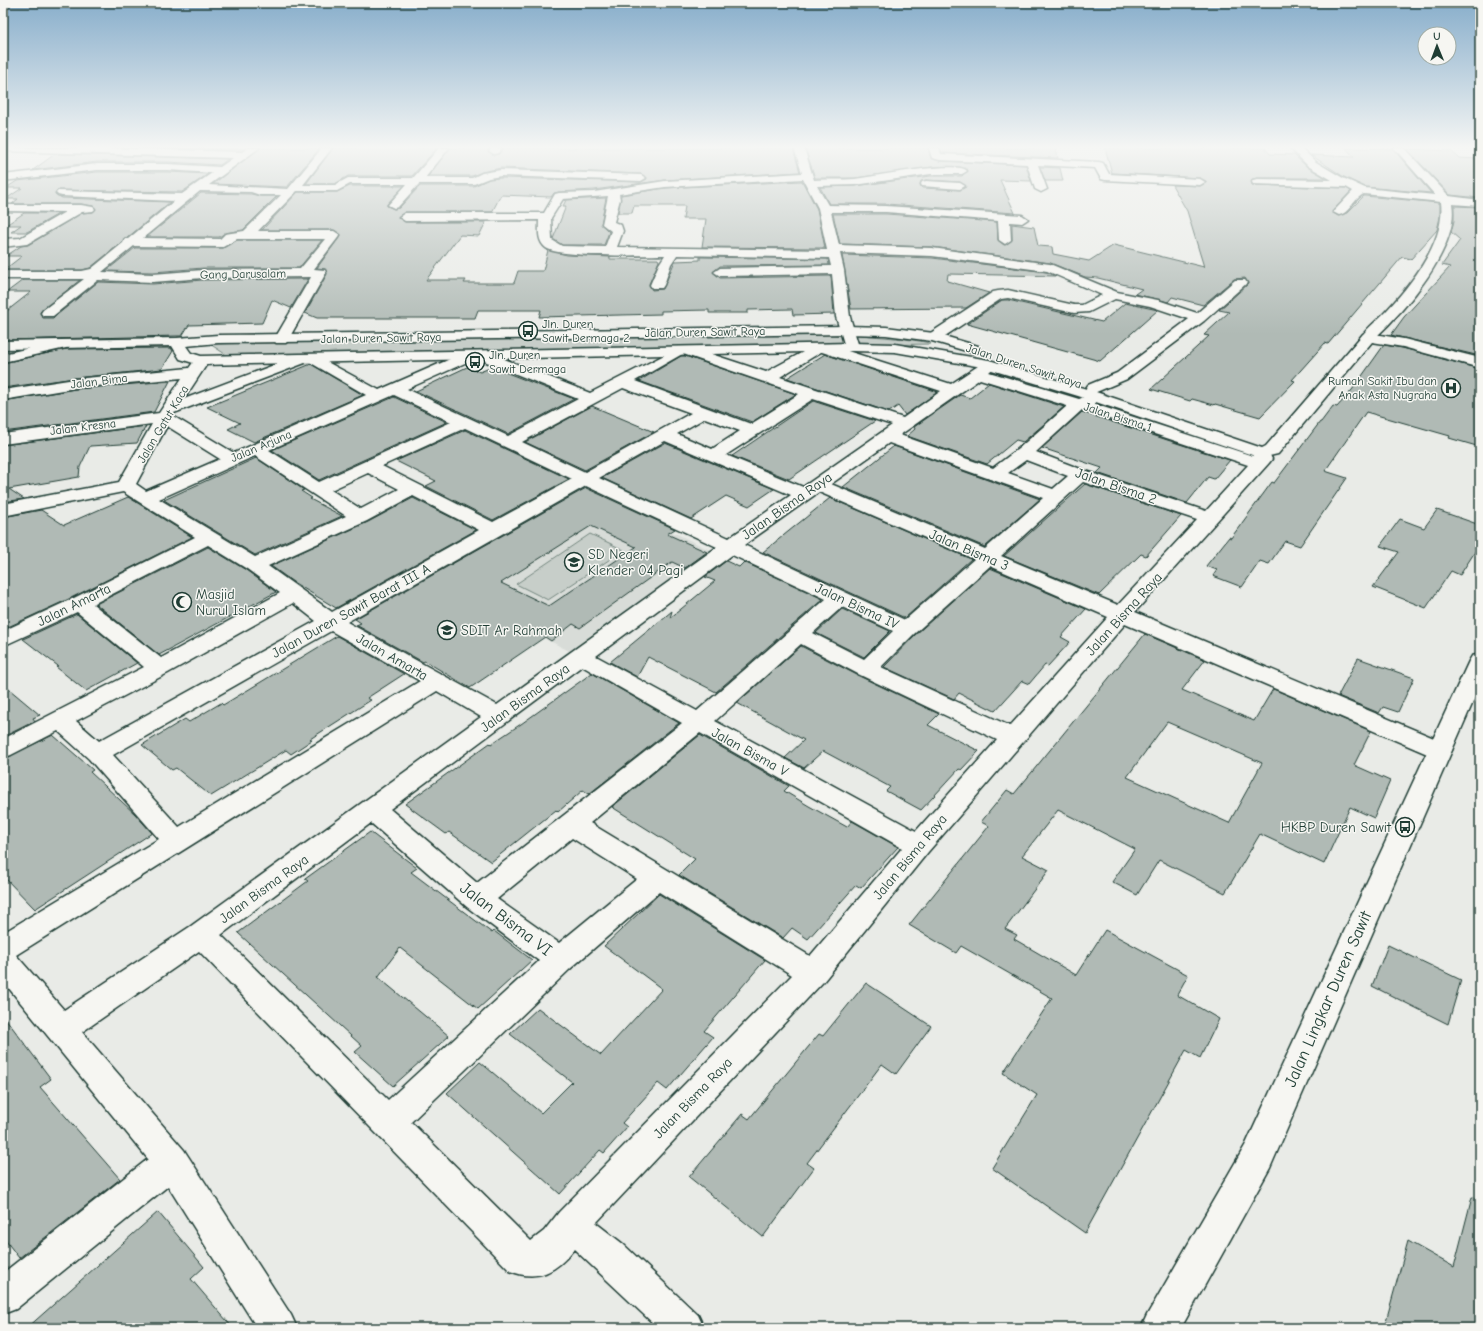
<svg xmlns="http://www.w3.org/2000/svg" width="1483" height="1331" font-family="'Comic Neue',sans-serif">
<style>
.built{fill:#d8dcd8}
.green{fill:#c7cec9;stroke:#73867e}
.building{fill:#b0bab5;stroke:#1f3d34;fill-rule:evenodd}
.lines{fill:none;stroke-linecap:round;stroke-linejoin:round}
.minor-casing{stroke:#1f3d34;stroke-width:3}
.tertiary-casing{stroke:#1f3d34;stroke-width:3}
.minor{fill:#f6f6f2;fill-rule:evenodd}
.tertiary{fill:#f6f6f2;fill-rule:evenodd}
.labels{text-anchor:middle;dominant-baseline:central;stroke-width:3;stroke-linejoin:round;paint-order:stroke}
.far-street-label{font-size:12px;fill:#1f3d34;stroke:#f6f6f2}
.far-poi-label{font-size:12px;fill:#1f3d34;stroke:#f6f6f2;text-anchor:start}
.street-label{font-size:14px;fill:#1f3d34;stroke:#f6f6f2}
.poi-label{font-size:14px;fill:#1f3d34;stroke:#f6f6f2;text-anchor:start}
.near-street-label{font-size:17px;fill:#1f3d34;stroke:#f6f6f2}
</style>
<rect width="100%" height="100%" fill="#e9ebe7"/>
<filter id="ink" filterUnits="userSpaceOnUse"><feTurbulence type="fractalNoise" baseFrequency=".025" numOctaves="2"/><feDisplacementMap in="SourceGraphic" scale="8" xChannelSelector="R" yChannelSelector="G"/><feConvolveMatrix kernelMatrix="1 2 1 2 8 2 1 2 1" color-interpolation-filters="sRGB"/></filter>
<g filter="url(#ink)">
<path class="built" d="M579,487l131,63 -141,101 -44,-23 -90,-53z"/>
<g class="green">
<path d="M816,332c15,1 110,7 115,12l-703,12 -18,-12z"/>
<path d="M590,534l34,16 -76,50 -32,-16z"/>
</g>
<g class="building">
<path d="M143,148h103l-4,2z"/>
<path d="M260,148h60l-33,39 -74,-3z"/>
<path d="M333,148h104l-25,28h-64l-13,8h-29z"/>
<path d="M450,148h40l-2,3 6,4 5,-1 4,-6h290l7,24 -135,8 -71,10 -35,2 -5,1 -3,4 -50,-2 -9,17h-87l-7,5 7,5h81l-7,14 -19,-1 -34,45h40l-2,3h50l4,-12h25l5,-21 19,5 43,2v2h48l1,2 -10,23 3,6 11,-1 12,-28 25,-1v-3l128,2 1,6 -109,1 -7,6 7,6 111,-2 3,38 -41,1 -1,-6 -44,1v3h-39v-3l-48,1v3l-122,3 2,-7h-63l-3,8h-158l-12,-5 22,-39 -2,-5 -8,-1 24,-33 -7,-5h-72l36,-38h39l13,-6h54l-17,18v2l7,3 5,-1 21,-22h54l15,-7 12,-1 140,4 6,-3 -6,-5 -140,-6 -19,4 -10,4h-44z"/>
<path d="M805,148h123l3,10 9,3 86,4 5,16 -31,-1 15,33 -129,-9h-57l-9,-17 35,-1 76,-10h31l6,-6 -8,-3h-28l-77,11h-40zM926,180l34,2 6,5 -6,3 -38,-2 -2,-3 1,-4z"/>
<path d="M940,148h116l2,10 -116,-5z"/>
<path d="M1105,148h160l5,6 24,1 13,12 19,11h-69l-5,1v6l94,3 5,3 -19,21 6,4 9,-3 17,-17 76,7v14l-3,13 -26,29 -9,-2 -74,87 -3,-1 -33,37 3,1 -35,36 -45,-13 -1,1 -22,-6 -2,2 -39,-12 58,-53 -5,-1 25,-23 -10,-2 29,-26 -3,-6 -11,1 -31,26 -31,-8 -4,5 -33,-8 7,-5 -44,-11 -13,-1 -35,-14 -118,-16 -92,-3 -7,-30h53l111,8 1,18 6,5 8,-5v-16l22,3 4,19 14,1 1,7 36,7 25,-16 90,22 -17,-56 -15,-26 28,1 6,-3v-2l-6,-3 -88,-5z"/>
<path d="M1346,148l47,1 38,44 -66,-6 -21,-10 -33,-22 43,2z"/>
<path d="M1407,149l44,2 8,7 21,1v39l-30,-3z"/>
<path d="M55,154l173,5 -8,6 -52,-3h-71l-64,8z"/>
<path d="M1040,167l20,1 3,13h-18z"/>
<path d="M97,172h71l40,2 -26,18 -125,-2 -2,4 7,4 108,4 -43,36h-3l-2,4 -32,26 -8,2h-78l18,-14h-16l15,-10 7,-1 54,-32 11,-1 3,-3 -3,-3 -12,-2h-69l6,-5h-12l16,-11h-16l11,-7z"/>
<path d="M802,181l15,28 8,39 -123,-1 4,-28h-23l2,-13h-51l-2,7h-14l3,-18 44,-7z"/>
<path d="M201,193l50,1 9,2h17l-34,34 -18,3 -6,4h-72z"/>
<path d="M606,198l-5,26 8,8 -5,13h-42l-9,-6 13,-33h-3l3,-6z"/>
<path d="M1454,206l26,1v149l-89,-21 13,-18 46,-50 -8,-2 18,-25 -9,-8 3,-11z"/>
<path d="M24,213h36l-33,19h-16l10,-7h-15z"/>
<path d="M237,240h85l-23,28h-96l-50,4 -47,-1 29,-23h88z"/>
<path d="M842,255l90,3 115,14 9,4 -108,-2 -1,7 42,12 -23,15 -115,1z"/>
<path d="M308,279l-17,29 -19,-8 -10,23 -73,2 -7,11h-5l-174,4v-26l28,-22h-24l16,-12h57l-40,32 3,6h10l45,-36 55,2 50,-4z"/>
<path d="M1002,300h6l94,22 23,-19 33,7 -58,51 -133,-37z"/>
<path d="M1384,345l19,3 77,21v78l-31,-9 1,-2 -84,-24 -41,59 22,7 -47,68 -15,-5 -16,23 -9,-3 -18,26 -29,-11 4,-6 -11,-4 23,-29 2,1 41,-56 2,1 46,-61h1l12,-16 4,1 15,-17z"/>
<path d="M171,348l2,3 -11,18 -87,9 -72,10v-25l63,-14z"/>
<path d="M825,354l113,38 -33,23 -7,-9 -9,6 -102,-34z"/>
<path d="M681,356h4l111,38 -44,28 -113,-41z"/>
<path d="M311,364l52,31 -109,47 -26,-13 12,-6 -33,-16z"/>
<path d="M467,367l13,5 12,-5 82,32 -66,35 -92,-43z"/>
<path d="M170,381l-16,31 -151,20v-31l72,-12z"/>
<path d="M989,383l75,24 -41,35 -7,-2 -29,24 -80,-28 8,-7 -1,-2 46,-32 10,3z"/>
<path d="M394,397l53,25 -128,58 -47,-30z"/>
<path d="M813,401l62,20 -86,58 -57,-23z"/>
<path d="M592,406l62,26 -69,38 -60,-28z"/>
<path d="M1082,412l119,39 29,9 -16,19 -6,-2 -21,26 -90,-30 5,-5 -60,-20z"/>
<path d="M146,426l-9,17 -47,3 -10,21 -1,10 -70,12 15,10 -21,3v-57z"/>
<path d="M465,430l104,49 -76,41 -67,-34 10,-5 -40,-20z"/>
<path d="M665,443l109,46 -25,17 -23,-10 -35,23 -89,-41z"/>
<path d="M894,446l146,53 -55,48 -142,-60z"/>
<path d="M256,458l48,32 -3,1 11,7 -2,1 32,17 -87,39 -91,-55z"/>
<path d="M1085,484l96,32 -35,40 -5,-2 -42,41 -95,-39z"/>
<path d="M586,488l89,41 -8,5 40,18 -22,16 -13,-6 -92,66 -7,-4 -22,17 -6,-4 -75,51 -45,-27 -2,1 -67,-37 5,-2 -6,-4zM591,526l45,21 -87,59 -48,-23z"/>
<path d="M128,497l64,40 -121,61 -63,29 -5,-4v-106l38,-7 23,15z"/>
<path d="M413,498l63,32 -140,78 -43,-26 -22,-16 97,-44z"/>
<path d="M830,498l141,61 -66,59 -142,-66z"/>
<path d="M1437,510l43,15v19l-20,31 -9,-4 -25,37 -53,-21 26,-35 -19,-6 20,-27 24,9z"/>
<path d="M208,547l38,23 30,22 -117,63 -63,-51z"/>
<path d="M726,561l13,6 5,-5 79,37 -107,93 -68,-35 -11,20 -27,-15 62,-51 -2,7 45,-37 -10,-4z"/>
<path d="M990,568l96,41 -25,28 9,5 -22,24 -3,-1 -16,19 -7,-3 -27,30 -36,-18 -5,6 -70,-32 31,-32z"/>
<path d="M842,609l48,22 -26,26 -48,-24z"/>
<path d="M77,614l60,49 -51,28 -30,-24 2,-1 -35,-27z"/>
<path d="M1145,634l60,26 -23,30 72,31 19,-32 98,42 -17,34 36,16 -16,37 -24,-11 -26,57 -64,-30 -35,59 -66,-33 -22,35 -25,-13 23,-33 -77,-39 -36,46 27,14 -44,59 12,6 -3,4 62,36 29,-45 83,45 -11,20 42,24 -19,39 -14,-8 -101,183 -93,-65 45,-73 -34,-22 49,-75 -91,-52 -5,7 -47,-28 80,-99 -8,-4 26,-32 7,4zM1167,722l95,41 -33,60 -102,-46z"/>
<path d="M337,636l67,38 -37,24 4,2 -61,39 2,1 -21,14 -5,-4 -75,46 -35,-28 -4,2 -30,-25 43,-26 4,3 32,-19 2,2z"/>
<path d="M801,646l56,29 82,39 -11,11 51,26 -18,19 -2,-1 -38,41 -35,-19 4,-4 -67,-36 -19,17 -19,-10 19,-18 -67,-37z"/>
<path d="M1358,658l56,20 -16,34 -15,-5 -4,6 -41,-17z"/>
<path d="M592,673l87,50 -90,71 -6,-4 -25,22 -2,-2 -65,52 -42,-30 -3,2 -41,-30 85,-61 1,1 30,-20z"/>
<path d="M3,684l37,31 -7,3 2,3 -32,16z"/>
<path d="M53,735l40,35 -3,2 45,42 17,19 -117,76 -32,-33v-117z"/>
<path d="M700,735l89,51 -5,5 25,15 38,21 5,-6 46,26 -37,41 -5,-3 -48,54 -16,-11 -9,10 -104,-63 16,-16 -83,-52z"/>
<path d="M370,832l47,36 -6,4 81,61 2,-2 38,29 -54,49 -78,-61 -22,29 71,59 -56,50 -38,-34 7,-6 -124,-113 70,-52 -3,-2z"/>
<path d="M659,894l106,66 -61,71 9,6 -46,53 -9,-7 -36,40 5,4 -23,26 -4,-3 -40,44 -113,-101 33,-31 61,51 31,-31 -62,-48 28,-26 63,47 61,-66 -58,-43z"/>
<path d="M1388,945l73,35 -13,44 -76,-38z"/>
<path d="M866,983l65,43 -35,48 -14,-10 -75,99 7,5 -51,69 -74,-60 53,-63 7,5 70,-85 4,2z"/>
<path d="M3,1015l48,64 -11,8 80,92 -101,79 -16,-21z"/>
<path d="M1472,1197l8,1v110l-4,20h-92l24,-87 46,26z"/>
<path d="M158,1212l46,55 -13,12 42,49h-206z"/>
</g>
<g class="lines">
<defs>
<g id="minor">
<path d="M3,148h96l143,4 6,-4h11l-50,37 79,4 34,-41h10l-29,37h32l13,-7h65l26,-30h10l-24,30h47l10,-5 19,-3 140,5 5,3 -5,3 -140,-5 -12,2 -15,6h-55l-21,23 -4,1 -6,-3 19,-21h-57l-13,7h-40l-39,40h76l6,4 -26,34 11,1 1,3 -38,67 -2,3h-10l-2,-3 37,-63 -108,1 -50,4 -55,-2 -45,36h-10l-2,-3 2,-3 41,-31h-81v-8h79l9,-2 32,-26 2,-4h3l46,-38 -112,-5 -4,-1 -2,-2 2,-2 124,3 30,-21 -44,-3h-71l-94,11v-6l94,-11h71l52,3 13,-9 -230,-7zM200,191l51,1 9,3h21l-37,36 -19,3 -5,5 -77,-1zM237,239h88l-25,30 -97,1 -50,4 -51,-2 32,-26 89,1z"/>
<path d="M492,148h10l-4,5 -4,1 -5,-3z"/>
<path d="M794,148h10l10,32c14,-1 27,0 41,-1 17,-2 103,-19 112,-8l-5,3h-31l-76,11 -38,1 11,19 58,1 136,9 6,4 -6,4 -12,-1 1,18 -6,4 -6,-4 -1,-19 -112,-9h-55l8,33 93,3 118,16 67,28 41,8 39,13 38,-33h10l2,3 -43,38 -77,58 -33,14 -6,-2 -2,-3 2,-3 29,-12 72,-54 -39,-13 -35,-7 -26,13 -15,1 -66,-15 -7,1 -62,41h-10l-2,-3 2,-3 64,-42 5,-1 10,-1 66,15h8l20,-10 -55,-24 -115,-15 -92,-3 4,17 6,47 9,30 -2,3h-10l-2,-3 -9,-30 -4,-43 -112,2 -6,-4 6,-4 111,-2 -2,-8 -152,-3 -6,9 -7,21 -2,3h-10l-2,-3 9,-21 6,-9c-21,0 -106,3 -119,-7 -9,-7 -7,-18 -7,-28l-134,1 -6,-4 6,-4h139l11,-19 4,-1 35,-1 71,-11 137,-8zM803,179l15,29 9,42 -210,-3 6,-16 -2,-6 -7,-3 6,-23 -1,-5 46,-7zM608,196l-6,28 9,7 -6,16 -43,-1 -10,-6 -1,-22 12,-19z"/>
<path d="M929,148h10l2,6 158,8 4,1 6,11 91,5 5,3 -5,3 -95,-5 -4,-1 -6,-11 -57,-3 9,24 -6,3 -6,-3 -8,-25 -87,-4 -8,-2z"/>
<path d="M1290,148h11l15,14 27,16 22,10 70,7 -41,-47h10l45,48 31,4v6l-28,-2c8,44 -48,107 -79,136h-10l-2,-3c7,-10 18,-18 26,-27 25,-27 59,-69 54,-108l-77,-8c-10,4 -14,19 -25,21l-6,-3 20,-21 -7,-4 -93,-3 -1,-2 1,-2 4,-1 75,1 -24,-14z"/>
<path d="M926,181l34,2 5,3 -5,3 -38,-3 -1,-2 1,-2z"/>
<path d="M3,205h78l12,2 2,2 -2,2 -11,1 -55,32 -24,3v-8l17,-1 45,-26 -62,-1z"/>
<path d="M61,341l5,1 2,3 -2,3 -63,14v-8z"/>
<path d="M816,345l16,1 119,38 33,-22h10l3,3 -8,7 90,27 10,-4 6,2 2,3 -3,4 159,52 -1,-3 3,-4 6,-1 6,1 5,10 -3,4 -134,149 313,132 4,6 -4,6 -8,3 -8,-3 -307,-132 -197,228 -105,130 -227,241 27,21 75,71 6,13h-46l-84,-79c-18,23 -36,33 -64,22l-311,-320 -117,81 102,118 107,165 6,13h-40l-89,-142 -152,123 -13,5v-41l145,-114 -145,-178v-48l156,-94 -70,-80 -31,-28 -47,24 -8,3v-19l141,-72 -67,-55 -74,34v-15l69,-32 123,-62 -72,-45 -120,24v-12l116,-22 33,-58 -149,20v-10l156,-21 23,-35 -107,10 -72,12v-10l72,-11 114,-11 5,-7h10l3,3 -23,35 111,-42h10l2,3 -2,3 -131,50 -1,3 61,37 132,-58 -55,-32 -2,-3 2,-3 5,-1 63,34 85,-37h10l2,3 -2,3 -67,30 101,47 70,-37 -99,-40 -2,-3 2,-3h10l101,40 88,-45 6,3 7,-3 5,1 70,23zM821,352h1l119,39 -38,27 -123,-41zM684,353l2,2 113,39 -48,30 -116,-43zM980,379l87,27 -49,43 -25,19 -93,-33zM623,388l68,25 -106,59 -63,-30zM394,395l57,27 -132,60 -50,-32zM813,399l79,26 -89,62 -77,-32zM1082,410l166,55 -42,46 -120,-40 -50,-19zM705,418l35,13 -28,18 -35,-15zM167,426l53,33 -74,32 -10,-7zM465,428l107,51 -79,43 -111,-56zM665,441l126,54 -62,43 -130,-60zM889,443l154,55 -58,51 -154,-65zM255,456l91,60 -91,41 -96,-58zM1026,460l42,16 -15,13 -45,-16zM368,473l31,16 -38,20 -30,-19zM1083,482l114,38 -79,85 -117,-49zM586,486l131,61 -220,158 -150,-83zM819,492l155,67 -69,61 -161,-75zM413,496l66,34 -147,82 -64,-46 99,-45zM208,545l39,24 33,24 -119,65 -68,-54zM732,555l94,44 -129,112 -101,-55zM990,566l118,51 -98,109 -129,-59 33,-33zM293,603l23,18 -217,120 -23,-20 92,-48zM842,607l51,24 -29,28 -51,-26zM331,631l89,50 -241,146 -66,-72zM801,644l57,30 139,66 -81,91 -201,-110zM582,666l100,57 -205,160 -87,-74zM437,691l44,26 -290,209 -127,84 -48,-55zM700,733l202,115 -92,108 -220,-133zM371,823l96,84 72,54 -151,139 -167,-165zM572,838l65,41 -78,64 -62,-44zM659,892l133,83 -233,237 -15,19 -13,10 -120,-119 159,-153z"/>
</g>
<g id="tertiary">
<path d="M846,326l40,1 48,6 44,13 2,3 -2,3 -5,1 -41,-12 -46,-6 -40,-1 -628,9 -32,3 5,7 10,3 651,-13 43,1 94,16 101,30 172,58 4,-2 97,-112 5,-1 36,6 76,19v10l-77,-21 -31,-5 -94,112 -17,4 -183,-62 -96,-29 -87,-15 -43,-1 -652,14 -20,-6 -8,-13 -169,3v-8l174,-3 41,-3z"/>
<path d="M1480,654v32l-210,482 -89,160h-40l6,-13 99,-171 223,-483 3,-5z"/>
</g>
</defs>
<use href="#minor" class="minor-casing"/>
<use href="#tertiary" class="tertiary-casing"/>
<use href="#minor" class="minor"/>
<use href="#tertiary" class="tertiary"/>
</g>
</g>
<linearGradient id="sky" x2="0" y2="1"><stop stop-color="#88aecb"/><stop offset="0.44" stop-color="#f5f6f4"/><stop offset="1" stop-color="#f5f6f4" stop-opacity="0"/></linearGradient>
<rect width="1483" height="334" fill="url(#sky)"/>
<defs>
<symbol id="bus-ring" viewBox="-11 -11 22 22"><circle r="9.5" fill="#f6f6f2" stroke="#1f3d34" stroke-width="1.5"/><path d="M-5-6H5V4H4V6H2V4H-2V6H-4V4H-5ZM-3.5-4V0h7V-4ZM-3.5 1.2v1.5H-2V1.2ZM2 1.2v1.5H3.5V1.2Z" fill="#1f3d34"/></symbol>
<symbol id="hospital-ring" viewBox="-11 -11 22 22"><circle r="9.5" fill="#f6f6f2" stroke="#1f3d34" stroke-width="1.5"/><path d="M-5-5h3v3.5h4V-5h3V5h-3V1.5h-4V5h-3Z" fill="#1f3d34"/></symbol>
<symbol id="school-ring" viewBox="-11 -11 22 22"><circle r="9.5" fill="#f6f6f2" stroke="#1f3d34" stroke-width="1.5"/><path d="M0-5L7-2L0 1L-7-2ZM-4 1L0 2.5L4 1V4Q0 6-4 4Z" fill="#1f3d34"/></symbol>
<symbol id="mosque-ring" viewBox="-11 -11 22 22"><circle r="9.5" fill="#f6f6f2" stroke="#1f3d34" stroke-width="1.5"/><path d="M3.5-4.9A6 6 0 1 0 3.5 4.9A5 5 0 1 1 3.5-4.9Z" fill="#1f3d34"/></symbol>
</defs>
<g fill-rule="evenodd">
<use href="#bus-ring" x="517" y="320" width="22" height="22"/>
<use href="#bus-ring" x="464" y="351" width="22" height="22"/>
<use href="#hospital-ring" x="1440" y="377" width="22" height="22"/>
<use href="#school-ring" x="563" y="551" width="22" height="22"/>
<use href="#mosque-ring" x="171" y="591" width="22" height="22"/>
<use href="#school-ring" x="436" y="619" width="22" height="22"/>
<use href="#bus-ring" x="1394" y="816" width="22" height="22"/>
</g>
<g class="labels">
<g class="far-street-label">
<text transform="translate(243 274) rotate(-1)">Gang Darusalam</text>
<text transform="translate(705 332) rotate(-1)">Jalan Duren Sawit Raya</text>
<text transform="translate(381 338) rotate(-1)">Jalan Duren Sawit Raya</text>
<text transform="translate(1024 366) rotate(18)">Jalan Duren Sawit Raya</text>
<text transform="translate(99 381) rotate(-7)">Jalan Bima</text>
<text transform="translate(1118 417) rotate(18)">Jalan Bisma 1</text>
<text transform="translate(163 424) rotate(-59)">Jalan Gatut Kaca</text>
<text transform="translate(83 427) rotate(-7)">Jalan Kresna</text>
<text transform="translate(261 446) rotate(-23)">Jalan Arjuna</text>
</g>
<g class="far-poi-label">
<text x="542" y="324">Jln. Duren<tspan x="542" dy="14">Sawit Dermaga 2</tspan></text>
<text x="489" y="355">Jln. Duren<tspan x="489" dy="14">Sawit Dermaga</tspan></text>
<text x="1437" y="381" text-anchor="end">Rumah Sakit Ibu dan<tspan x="1437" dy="14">Anak Asta Nugraha</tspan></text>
</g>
<g class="street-label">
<text transform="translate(1116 486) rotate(19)">Jalan Bisma 2</text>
<text transform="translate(787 506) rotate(-35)">Jalan Bisma Raya</text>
<text transform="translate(969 550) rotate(23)">Jalan Bisma 3</text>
<text transform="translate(74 605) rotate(-26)">Jalan Amarta</text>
<text transform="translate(857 606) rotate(25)">Jalan Bisma IV</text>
<text transform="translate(351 611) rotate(-29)">Jalan Duren Sawit Barat III A</text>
<text transform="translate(1124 614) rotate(-48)">Jalan Bisma Raya</text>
<text transform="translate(392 657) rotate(30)">Jalan Amarta</text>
<text transform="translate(525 698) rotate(-36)">Jalan Bisma Raya</text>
<text transform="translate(750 752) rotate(29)">Jalan Bisma V</text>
<text transform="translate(910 857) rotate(-50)">Jalan Bisma Raya</text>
<text transform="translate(264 889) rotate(-36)">Jalan Bisma Raya</text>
<text transform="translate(693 1098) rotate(-46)">Jalan Bisma Raya</text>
</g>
<g class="poi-label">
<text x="588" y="554">SD Negeri<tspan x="588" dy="16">Klender 04 Pagi</tspan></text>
<text x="196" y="594">Masjid<tspan x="196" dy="16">Nurul Islam</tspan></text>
<text x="461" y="630">SDIT Ar Rahmah</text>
<text x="1391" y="827" text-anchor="end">HKBP Duren Sawit</text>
</g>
<g class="near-street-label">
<text transform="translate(506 919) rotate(37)">Jalan Bisma VI</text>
<text transform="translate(1328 999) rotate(-66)">Jalan Lingkar Duren Sawit</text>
</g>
</g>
<rect width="1483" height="1331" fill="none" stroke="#f6f6f2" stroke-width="16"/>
<rect x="8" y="8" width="1467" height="1315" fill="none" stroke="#1f3d34" stroke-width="1.5" filter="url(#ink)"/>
<g transform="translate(1437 46) rotate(359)"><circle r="19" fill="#f6f6f2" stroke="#a0aca6"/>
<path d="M0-3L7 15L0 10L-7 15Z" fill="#1f3d34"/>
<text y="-6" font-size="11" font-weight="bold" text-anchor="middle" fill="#1f3d34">U</text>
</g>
</svg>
